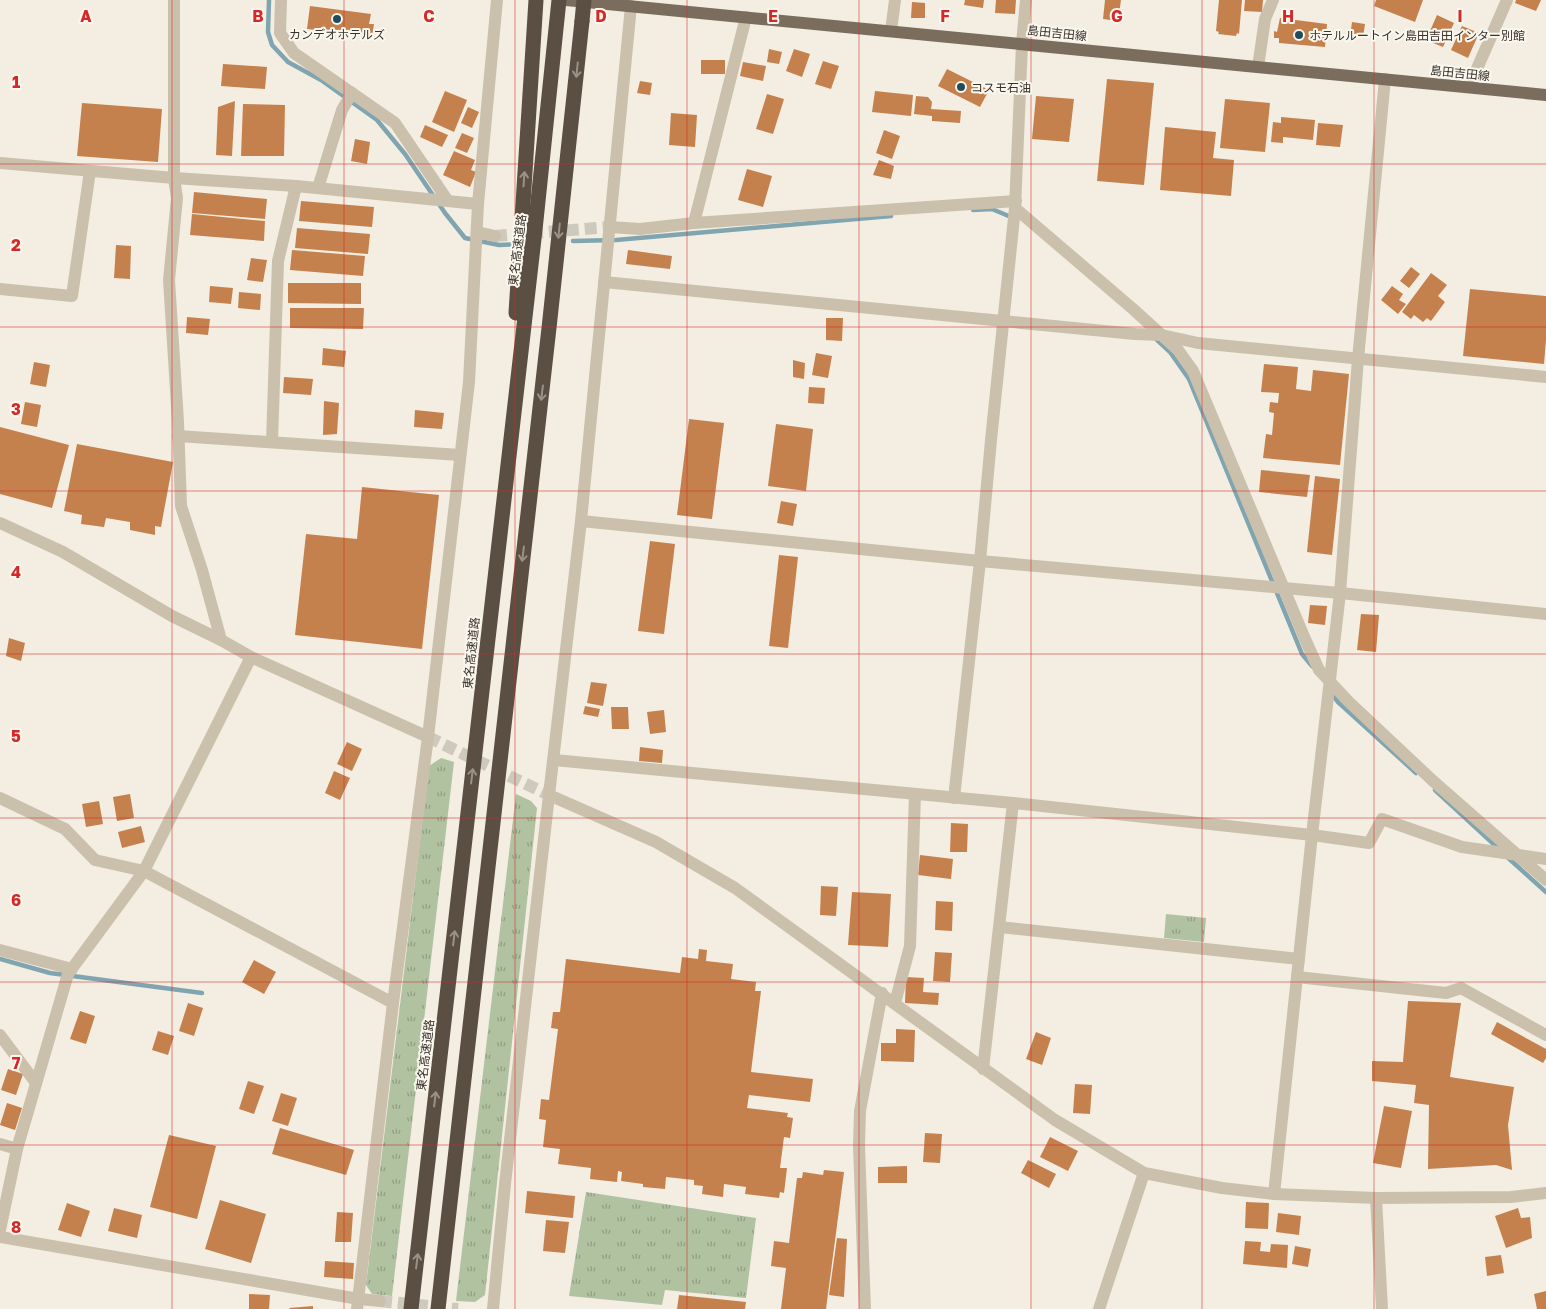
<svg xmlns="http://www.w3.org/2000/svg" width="1546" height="1309" font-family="'Golos Text','Noto Sans JP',sans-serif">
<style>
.grass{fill:url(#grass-tufts)}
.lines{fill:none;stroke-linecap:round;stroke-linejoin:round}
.stream{stroke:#80a5b0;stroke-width:4.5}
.building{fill:#c4814e}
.minor-tunnel{stroke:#cec9bd;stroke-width:12;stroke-dasharray:12 6;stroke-linecap:butt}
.tertiary-tunnel{stroke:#cec9bd;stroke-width:12;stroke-dasharray:12 6;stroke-linecap:butt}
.minor{stroke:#cbc0ac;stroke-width:12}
.tertiary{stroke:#cbc0ac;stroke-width:12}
.primary{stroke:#7b6d5d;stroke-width:12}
.motorway{stroke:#5b4e42;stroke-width:15}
.motorway-bridge{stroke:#5b4e42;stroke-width:15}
.oneway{stroke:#9b9287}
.grid{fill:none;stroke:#d62828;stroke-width:1;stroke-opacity:0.55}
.poi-dot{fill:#214c5b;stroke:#faf7ee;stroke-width:2}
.labels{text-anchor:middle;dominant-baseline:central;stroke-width:4;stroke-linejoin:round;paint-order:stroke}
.street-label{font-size:12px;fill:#3a332b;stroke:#faf7ee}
.poi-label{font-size:12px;fill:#3a332b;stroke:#faf7ee;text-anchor:start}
.grid-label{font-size:16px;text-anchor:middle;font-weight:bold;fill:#d62828;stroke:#faf7ee;stroke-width:4;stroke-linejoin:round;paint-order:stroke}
</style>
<defs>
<pattern id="grass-tufts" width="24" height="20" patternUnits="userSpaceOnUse" patternTransform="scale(1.25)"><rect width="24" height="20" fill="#b1c2a1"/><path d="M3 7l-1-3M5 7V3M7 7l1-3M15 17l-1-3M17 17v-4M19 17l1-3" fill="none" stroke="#919e83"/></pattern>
</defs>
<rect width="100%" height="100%" fill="#f3eee1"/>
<!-- grass -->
<g class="grass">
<polygon points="441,758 454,762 392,1296 372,1294 366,1285 429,766"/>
<polygon points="516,794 531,801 537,808 485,1295 475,1302 456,1301"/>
<polygon points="1166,914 1206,918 1204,942 1164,938"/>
<polygon points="586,1192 756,1218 746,1298 665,1290 662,1305 569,1296"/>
</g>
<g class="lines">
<!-- stream -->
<g class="stream">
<polyline points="269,0 268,32 272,45 288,62 321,80 377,120 405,154 445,213 465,238 499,245 518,244"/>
<polyline points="973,210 992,209 1011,217"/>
<polyline points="573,241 616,240 891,216"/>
<polyline points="1154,337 1170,352 1189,379 1302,654 1312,666"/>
<polyline points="1331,693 1338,702 1416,773"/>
<polyline points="1435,790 1499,849"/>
<polyline points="1506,856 1546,892"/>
<polyline points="0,959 50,973 202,993"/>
</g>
</g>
<!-- building -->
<g class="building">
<polygon points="965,0 984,0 983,8 964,5"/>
<polygon points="996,0 1016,0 1015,14 995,13"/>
<polygon points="1105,0 1121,0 1118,21 1103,19"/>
<polygon points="1219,0 1242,0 1239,34 1237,33 1236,36 1218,34 1219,32 1216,31"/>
<polygon points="1245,0 1263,0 1262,12 1244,11"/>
<polygon points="1376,0 1423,0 1415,22 1374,6"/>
<polygon points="1516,0 1541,0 1536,11 1515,3"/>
<polygon points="912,2 925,3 925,18 911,18"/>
<polygon points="310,6 371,14 369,24 374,24 372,36 307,29"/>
<polygon points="1437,15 1454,23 1443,47 1426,40"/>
<polygon points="1280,18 1327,24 1325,47 1279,43 1279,38 1274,38 1274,31 1277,32"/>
<polygon points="1352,22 1365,24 1363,38 1350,37"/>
<polygon points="1462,26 1479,33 1468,58 1451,50"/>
<polygon points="769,49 782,52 779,64 767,62"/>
<polygon points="794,49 810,54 802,77 786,71"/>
<rect x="701" y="60" width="24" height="14"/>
<polygon points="823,61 839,66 831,89 815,84"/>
<polygon points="743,62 766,66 763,81 740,76"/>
<polygon points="223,64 267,67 265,89 221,86"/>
<polygon points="947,69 989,90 980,107 938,86"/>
<polygon points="1107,79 1154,83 1144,185 1097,181"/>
<polygon points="640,81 652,83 650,95 637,93"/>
<polygon points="445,91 467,100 454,132 432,122"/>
<polygon points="875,91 913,95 911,116 872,112"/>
<polygon points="767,94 784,99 773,134 756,129"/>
<polygon points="916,96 928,97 932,102 931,109 961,111 960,123 932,121 932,116 914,114"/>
<polygon points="1036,96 1074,99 1069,142 1032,139"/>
<polygon points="1225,99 1270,103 1265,152 1220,148"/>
<polygon points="235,101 232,156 216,155 218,107"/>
<polygon points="82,103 162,109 158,162 77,156"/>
<polygon points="243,104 285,105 284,156 241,156"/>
<polygon points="468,107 479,112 472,128 461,123"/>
<polygon points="671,113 697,115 695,147 669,145"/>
<polygon points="1281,117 1315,120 1313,140 1283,137 1283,143 1271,142 1273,122 1281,123"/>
<polygon points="1318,123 1343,125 1340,147 1316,145"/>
<polygon points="425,125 448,135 442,147 420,137"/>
<polygon points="1165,127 1216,132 1213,158 1234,160 1231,196 1160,190"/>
<polygon points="884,130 900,136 892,159 876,153"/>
<polygon points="462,133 474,138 467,153 455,148"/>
<polygon points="355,139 370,142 367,164 351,161"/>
<polygon points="454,151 475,160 471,170 476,172 470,187 443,175"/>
<polygon points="879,160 894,166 891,179 873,175"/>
<polygon points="747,169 772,176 763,207 738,200"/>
<polygon points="194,192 267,199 265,219 192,213"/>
<polygon points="301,201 374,207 372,227 299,221"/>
<polygon points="192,214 265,221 264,241 190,235"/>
<polygon points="297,228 370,234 368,254 295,248"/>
<polygon points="116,245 131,246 130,279 114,278"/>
<polygon points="292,250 365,256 363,276 290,270"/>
<polygon points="628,250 672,256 670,269 626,264"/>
<polygon points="251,258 267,260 263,282 247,280"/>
<polygon points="1411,267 1420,274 1409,288 1400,281"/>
<polygon points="1431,273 1447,285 1438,296 1445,302 1431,321 1427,318 1423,322 1414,315 1411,319 1402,312"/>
<polygon points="288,283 361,283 361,304 288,303"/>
<polygon points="210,286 233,288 231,304 209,302"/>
<polygon points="1392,286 1403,294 1399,300 1406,304 1398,314 1381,300"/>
<polygon points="1470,289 1546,296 1546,340 1544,364 1463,356"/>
<polygon points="239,292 261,294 260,310 238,308"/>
<polygon points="290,308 364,308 363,329 290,328"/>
<polygon points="187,317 210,319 208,335 186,333"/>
<polygon points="826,318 843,318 842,341 826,340"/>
<polygon points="323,348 346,351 344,367 322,365"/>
<polygon points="816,353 832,356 828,378 812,375"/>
<polygon points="793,360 805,363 804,379 793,377"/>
<polygon points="34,362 50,365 46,387 30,384"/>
<polygon points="1264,364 1298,367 1296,389 1311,391 1313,370 1349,374 1340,465 1263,458 1266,434 1272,435 1274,413 1269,412 1270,402 1278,403 1279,393 1261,392"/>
<polygon points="284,377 313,379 311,395 283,393"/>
<polygon points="809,387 825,388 824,404 808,403"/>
<polygon points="324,401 339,403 337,434 323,435"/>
<polygon points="25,402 41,405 37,427 21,424"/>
<polygon points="415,410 444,413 442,429 414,427"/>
<polygon points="689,419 724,423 712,519 677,515"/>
<polygon points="776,424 813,429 806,491 768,486"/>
<polygon points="0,427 69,445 52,508 0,494"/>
<polygon points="77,444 173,462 161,527 155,526 155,535 130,530 130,522 106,518 104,527 81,524 82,515 64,511"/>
<polygon points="1261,470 1310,475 1307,497 1259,492"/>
<polygon points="1315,476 1340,479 1332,555 1307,552"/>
<polygon points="362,487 439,495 422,649 295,635 306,534 357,539"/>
<polygon points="781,501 797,504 793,526 777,523"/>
<polygon points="650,541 675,544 664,634 638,631"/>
<polygon points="779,555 798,557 788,648 769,646"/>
<polygon points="1310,605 1327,606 1325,625 1308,623"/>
<polygon points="1361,614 1379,615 1376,652 1357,650"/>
<polygon points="9,638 25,643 21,661 6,656"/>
<polygon points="591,682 607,684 603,706 587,703"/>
<polygon points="585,706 600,709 598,717 583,714"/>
<polygon points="611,707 628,707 629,729 612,729"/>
<polygon points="664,710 666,732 650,734 647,712"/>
<polygon points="347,742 362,749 352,771 337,764"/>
<polygon points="640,747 663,750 662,763 639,761"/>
<polygon points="334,771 350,778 340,800 325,793"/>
<polygon points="130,794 134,818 117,821 113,797"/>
<polygon points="99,801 103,824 86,827 82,804"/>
<polygon points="951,823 968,824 967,852 950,852"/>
<polygon points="141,826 145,842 122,848 118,832"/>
<polygon points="920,855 953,859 951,879 918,875"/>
<polygon points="821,886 838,887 836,916 820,915"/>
<polygon points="852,892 891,894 888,947 848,945"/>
<polygon points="936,901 953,902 952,931 935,930"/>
<polygon points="699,949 707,950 706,961 733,964 731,979 756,982 755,991 761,991 751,1072 813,1079 810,1102 749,1095 747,1108 788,1113 787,1117 793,1118 790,1138 784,1137 780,1168 787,1168 784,1193 780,1192 779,1198 745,1194 746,1187 724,1184 723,1197 702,1194 703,1186 694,1185 694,1180 666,1177 665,1189 643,1187 643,1184 621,1181 622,1172 618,1171 617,1182 590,1179 591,1168 558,1164 560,1149 543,1147 546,1120 539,1119 541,1099 549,1100 558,1029 551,1028 553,1012 560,1012 566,959 680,973 682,957 698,959"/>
<polygon points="935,952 952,953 950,982 933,981"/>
<polygon points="254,960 276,972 264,994 242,982"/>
<polygon points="906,977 924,978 923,992 939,993 938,1005 905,1003"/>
<polygon points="1408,1001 1461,1003 1450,1077 1514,1087 1508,1125 1512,1170 1496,1165 1428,1169 1429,1105 1414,1103 1416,1085 1372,1081 1372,1061 1403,1062"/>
<polygon points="188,1003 203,1008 194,1036 179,1031"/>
<polygon points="80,1011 95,1016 86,1044 70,1039"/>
<polygon points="1497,1022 1546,1049 1546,1058 1543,1063 1491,1034"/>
<polygon points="896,1029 915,1030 914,1062 881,1061 881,1043 896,1043"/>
<polygon points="158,1031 174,1036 168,1055 152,1050"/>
<polygon points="1036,1032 1051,1038 1042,1065 1026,1059"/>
<polygon points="8,1069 23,1074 16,1095 1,1090"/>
<polygon points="248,1081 264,1086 254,1114 239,1109"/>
<polygon points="1075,1084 1092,1085 1090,1114 1073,1113"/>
<polygon points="281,1093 297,1098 288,1126 272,1121"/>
<polygon points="7,1103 22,1108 15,1130 0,1125"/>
<polygon points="1384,1106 1412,1111 1401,1168 1373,1163"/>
<polygon points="280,1128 354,1150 346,1175 272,1154"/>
<polygon points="925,1133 942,1134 940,1163 923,1162"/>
<polygon points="169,1135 216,1146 197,1219 150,1207"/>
<polygon points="1050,1137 1078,1151 1068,1171 1040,1157"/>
<polygon points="1028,1160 1056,1174 1049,1188 1021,1173"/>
<polygon points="907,1166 907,1183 878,1183 878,1167"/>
<polygon points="824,1170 844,1172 826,1309 781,1309 786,1268 771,1266 774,1241 789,1243 797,1178 802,1178 803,1172 823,1175"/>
<polygon points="527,1191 575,1196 573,1218 525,1213"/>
<polygon points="220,1200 266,1214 251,1263 205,1249"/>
<polygon points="1246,1202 1269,1203 1268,1229 1245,1228"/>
<polygon points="67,1203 90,1211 81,1237 58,1230"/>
<polygon points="114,1208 142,1215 137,1238 108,1231"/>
<polygon points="1518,1208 1521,1218 1530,1217 1532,1238 1506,1248 1495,1216"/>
<polygon points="337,1212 353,1213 351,1242 335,1242"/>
<polygon points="1278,1213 1301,1216 1299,1235 1276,1232"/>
<polygon points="546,1220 569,1222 565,1253 543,1251"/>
<polygon points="837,1238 847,1239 844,1297 829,1295"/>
<polygon points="1245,1241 1261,1242 1260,1251 1270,1252 1271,1244 1288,1245 1287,1268 1243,1264"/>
<polygon points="1295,1246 1311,1249 1308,1267 1292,1264"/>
<polygon points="1501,1255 1504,1273 1487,1276 1485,1257"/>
<polygon points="325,1261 354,1263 353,1279 324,1277"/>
<polygon points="1546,1291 1546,1309 1537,1309 1534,1294"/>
<polygon points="249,1294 270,1295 269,1309 249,1309"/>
<polygon points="679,1295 746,1302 745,1309 677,1309"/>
<polygon points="313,1306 313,1309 290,1309 289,1308"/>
</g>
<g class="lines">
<!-- minor-tunnel -->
<g class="minor-tunnel">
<polyline points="495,236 610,227"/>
<polyline points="380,1301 458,1309"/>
</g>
<!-- tertiary-tunnel -->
<polyline class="tertiary-tunnel" points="428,737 549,795"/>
<!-- minor -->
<g class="minor">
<polyline points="174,0 174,178 177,198 169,280 178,422 181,506 202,570 221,640"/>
<polyline points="281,0 280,33 294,53 395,123 448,201"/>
<polyline points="891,31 895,0"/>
<polyline points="1258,67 1265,19 1273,0"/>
<polyline points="1469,87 1507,0"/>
<polyline points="0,163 174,178 296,186 478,204"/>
<polyline points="318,188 342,110 352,93"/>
<polyline points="1015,208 1133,309 1178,350 1193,371 1305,639 1319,670 1349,702 1432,780 1546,880"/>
<polyline points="694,223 746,17"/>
<polyline points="610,227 640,229 694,223 1016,201"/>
<polyline points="477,232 495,236"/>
<polyline points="604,282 1135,334 1162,335 1198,343 1546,377"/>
<polyline points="0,289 72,296 90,171"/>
<polyline points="178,436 460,455"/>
<polyline points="272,442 278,261 296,186"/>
<polyline points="554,760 1013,803 1312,835 1369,843 1382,819 1462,847 1546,859"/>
<polyline points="0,798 65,829 95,860 144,871 393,1003"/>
<polyline points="954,798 980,561 991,440 1015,208 1022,44 1026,0"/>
<polyline points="1000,927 1299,959"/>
<polyline points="0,950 72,969"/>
<polyline points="1297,977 1446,993 1461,988 1546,1035"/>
<polyline points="895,1003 910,946 915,794"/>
<polyline points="0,1035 36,1083"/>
<polyline points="983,1069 1013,803"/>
<polyline points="0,1144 17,1149"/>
<polyline points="1274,1194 1312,835 1340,593 1358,359 1385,79"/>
<polyline points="1376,1198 1382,1309"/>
<polyline points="0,1230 17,1149 68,974 144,871 251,657"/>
<polyline points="0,1237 359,1299 380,1301"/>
<polyline points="357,1309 393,1003 428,737 469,382 478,204 497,0"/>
<polyline points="493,1309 505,1184 549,795"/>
<polyline points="865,1309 859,1146 860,1111 882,993"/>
<polyline points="1099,1309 1144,1173"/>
</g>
<!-- tertiary -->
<g class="tertiary">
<polyline points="631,6 581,521 549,795 656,842 735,888 1055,1120 1144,1173 1222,1188 1274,1194 1376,1198 1511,1197 1546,1193"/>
<polyline points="581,521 980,561 1340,593 1546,614"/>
<polyline points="0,523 63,552 172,616 221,640 251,657 428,737"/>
</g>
<!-- primary -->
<polyline class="primary" points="566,0 1546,95"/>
<!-- motorway -->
<g class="motorway">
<polyline points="516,313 536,0"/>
<polyline points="411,1309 535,230 559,0"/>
<polyline points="438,1309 549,328 582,21"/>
</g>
<!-- motorway-bridge -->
<polyline class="motorway-bridge" points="582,21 584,0"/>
</g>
<!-- one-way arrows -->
<defs><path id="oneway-shaft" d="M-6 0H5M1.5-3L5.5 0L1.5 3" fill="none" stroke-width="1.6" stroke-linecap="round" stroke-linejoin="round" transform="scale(1.25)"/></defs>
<g class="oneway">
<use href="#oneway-shaft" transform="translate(577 70) rotate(96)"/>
<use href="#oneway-shaft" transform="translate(524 179) rotate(-86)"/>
<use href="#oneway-shaft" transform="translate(559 231) rotate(96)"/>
<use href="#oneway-shaft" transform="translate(542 393) rotate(97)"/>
<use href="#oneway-shaft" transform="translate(523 554) rotate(97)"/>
<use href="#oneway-shaft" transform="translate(472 776) rotate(-83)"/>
<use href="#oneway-shaft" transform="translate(454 938) rotate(-83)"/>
<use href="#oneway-shaft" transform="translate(435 1099) rotate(-83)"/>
<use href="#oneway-shaft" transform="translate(417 1261) rotate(-83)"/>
</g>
<!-- grid -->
<path class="grid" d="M172,0V1309M344,0V1309M515,0V1309M687,0V1309M859,0V1309M1031,0V1309M1202,0V1309M1374,0V1309M0,164H1546M0,327H1546M0,491H1546M0,654H1546M0,818H1546M0,982H1546M0,1145H1546"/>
<!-- markers -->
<g class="poi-dot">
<circle cx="337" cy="19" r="5"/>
<circle cx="1299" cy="35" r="5"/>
<circle cx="961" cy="87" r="5"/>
</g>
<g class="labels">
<!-- street labels -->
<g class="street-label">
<text transform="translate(1057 33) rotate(6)">島田吉田線</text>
<text transform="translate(1460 73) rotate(6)">島田吉田線</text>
<text transform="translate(517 250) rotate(-83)">東名高速道路</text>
<text transform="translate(471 653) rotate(-84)">東名高速道路</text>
<text transform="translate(425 1055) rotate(-83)">東名高速道路</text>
</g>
<!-- poi labels -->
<g class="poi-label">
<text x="337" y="34" text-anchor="middle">カンデオホテルズ</text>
<text x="1309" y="35">ホテルルートイン島田吉田インター別館</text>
<text x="971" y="87">コスモ石油</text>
</g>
</g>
<g class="grid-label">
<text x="86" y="22">A</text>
<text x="258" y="22">B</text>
<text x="429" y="22">C</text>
<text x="601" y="22">D</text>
<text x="773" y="22">E</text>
<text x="945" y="22">F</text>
<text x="1117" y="22">G</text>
<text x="1288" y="22">H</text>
<text x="1460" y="22">I</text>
<text x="16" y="88">1</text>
<text x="16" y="251">2</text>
<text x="16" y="415">3</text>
<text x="16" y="578">4</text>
<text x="16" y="742">5</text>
<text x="16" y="906">6</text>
<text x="16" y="1069">7</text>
<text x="16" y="1233">8</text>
</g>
</svg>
